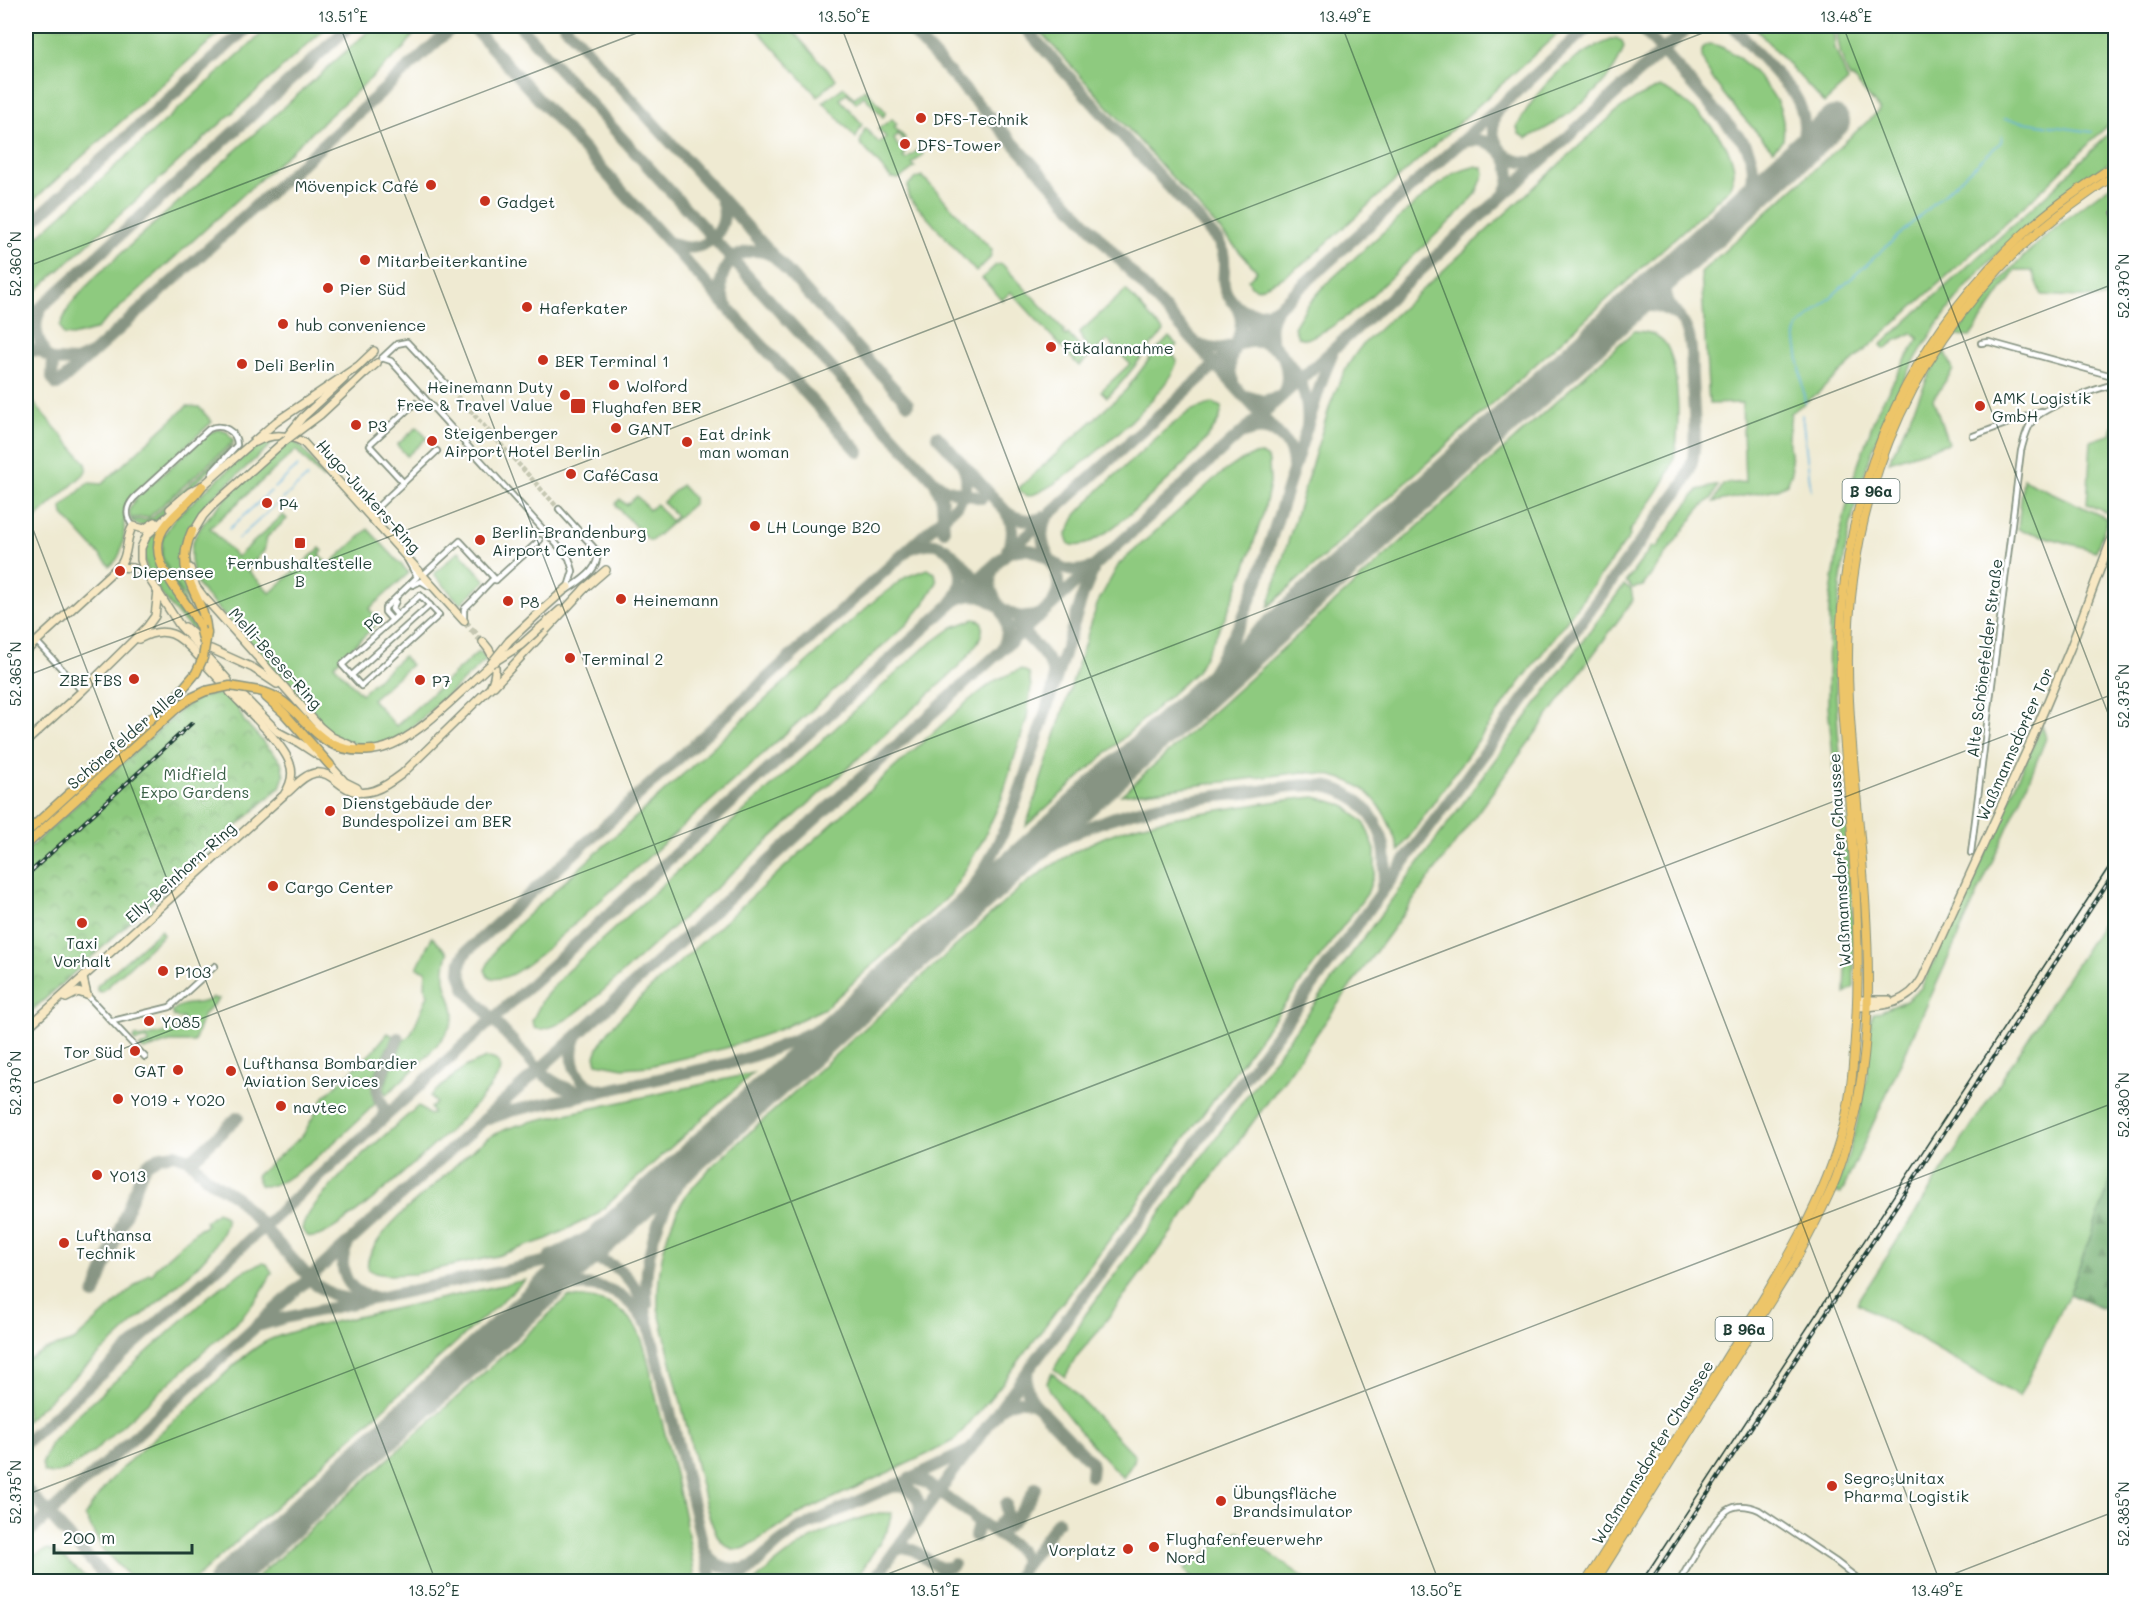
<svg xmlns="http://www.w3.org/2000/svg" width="2141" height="1607" font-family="Mali,sans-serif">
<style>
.green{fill:#8eca7f;stroke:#56845a;stroke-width:1.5}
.forest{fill:url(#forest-firs);stroke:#487651;stroke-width:1.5}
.park{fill:url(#park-crowns);stroke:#56845a;stroke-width:1.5}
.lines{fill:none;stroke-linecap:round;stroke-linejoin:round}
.stream{stroke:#65b4df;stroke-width:1.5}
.taxiway{stroke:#879483;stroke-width:12}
.runway{stroke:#879483;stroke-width:32}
.street-tunnel{stroke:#c5c7b2;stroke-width:4.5;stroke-dasharray:4.5 2;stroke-linecap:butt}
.secondary-tunnel{stroke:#c5c7b2;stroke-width:7;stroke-dasharray:7 3.5;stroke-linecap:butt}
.street-casing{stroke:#879483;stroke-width:8}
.secondary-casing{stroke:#879483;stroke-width:10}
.primary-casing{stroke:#879483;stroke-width:10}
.highway-casing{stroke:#879483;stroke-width:11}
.street{stroke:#fff;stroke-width:4.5}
.secondary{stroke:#f8e8c3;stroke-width:7}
.primary{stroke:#edc569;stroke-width:8}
.highway{stroke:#edc569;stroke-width:8}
.tram{stroke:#1f3d34;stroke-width:1.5}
.rail-casing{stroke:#1f3d34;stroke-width:4}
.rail{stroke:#fff;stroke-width:1.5;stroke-dasharray:4.5;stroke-linecap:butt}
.secondary-bridge-casing{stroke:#879483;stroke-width:10;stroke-linecap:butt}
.highway-bridge-casing{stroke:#879483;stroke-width:11;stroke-linecap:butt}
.secondary-bridge{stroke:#f8e8c3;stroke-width:7}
.highway-bridge{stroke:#edc569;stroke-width:8}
.ticks{fill:none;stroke:#1f3d34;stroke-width:1.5;stroke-opacity:0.45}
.poi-dot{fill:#c8321e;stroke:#fff;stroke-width:2}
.labels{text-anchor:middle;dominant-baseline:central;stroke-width:4.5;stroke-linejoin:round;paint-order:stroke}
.shield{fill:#fff;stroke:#627771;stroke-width:1.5}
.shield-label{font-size:15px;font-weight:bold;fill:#1f3d34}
.poi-label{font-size:16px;fill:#1f3d34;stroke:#fff;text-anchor:start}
.street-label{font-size:16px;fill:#1f3d34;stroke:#fff}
.park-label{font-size:16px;fill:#3b6047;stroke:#fff}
.neatline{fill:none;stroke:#1f3d34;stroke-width:2}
.ticks-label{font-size:15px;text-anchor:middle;fill:#1f3d34}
</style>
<defs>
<pattern id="forest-firs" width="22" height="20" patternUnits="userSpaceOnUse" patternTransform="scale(1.5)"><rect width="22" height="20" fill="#72ae6e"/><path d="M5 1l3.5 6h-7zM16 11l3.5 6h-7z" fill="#5d8f5b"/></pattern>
<pattern id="park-crowns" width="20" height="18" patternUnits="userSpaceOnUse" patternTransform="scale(1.5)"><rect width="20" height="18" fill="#8eca7f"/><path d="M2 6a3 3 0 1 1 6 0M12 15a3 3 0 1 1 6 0" fill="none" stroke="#73a569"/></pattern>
</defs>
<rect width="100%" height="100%" fill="#fff"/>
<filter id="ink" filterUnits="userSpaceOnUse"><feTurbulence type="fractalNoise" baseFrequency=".0167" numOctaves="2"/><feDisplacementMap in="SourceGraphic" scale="12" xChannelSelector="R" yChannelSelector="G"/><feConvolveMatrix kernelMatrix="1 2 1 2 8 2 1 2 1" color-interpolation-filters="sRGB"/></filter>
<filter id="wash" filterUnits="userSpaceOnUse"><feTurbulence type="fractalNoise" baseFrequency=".008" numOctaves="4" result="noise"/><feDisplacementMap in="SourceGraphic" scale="24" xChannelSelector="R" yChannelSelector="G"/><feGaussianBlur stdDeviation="1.35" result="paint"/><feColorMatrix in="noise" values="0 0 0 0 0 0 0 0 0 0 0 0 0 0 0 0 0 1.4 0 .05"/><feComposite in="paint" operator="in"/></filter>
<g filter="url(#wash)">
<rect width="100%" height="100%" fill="#efead2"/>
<!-- green -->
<g class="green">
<polygon points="36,26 227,26 26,207 26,35"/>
<polygon points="270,26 328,26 26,300 26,247"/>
<polygon points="374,26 420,26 404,48 95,330 72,336 63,335 60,326 70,305 95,277"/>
<polygon points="754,26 788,26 836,79 818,97"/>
<polygon points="1035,26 1566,26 1308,260 1282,278 1258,289 1251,286 1248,280 1257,271"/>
<polygon points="1753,26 1833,26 1835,48 1848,81 1824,103"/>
<path d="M1837,26H2115V118L2045,187L1818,393L1791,413L1788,436L1792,472L1787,484L1777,489L1714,502L1723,484L1745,482L1742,403L1709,404L1701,272L1880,110L1852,77L1850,78C1842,62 1837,44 1837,26Z"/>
<path d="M1616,38L1622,41L1624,47C1612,86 1563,122 1527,138L1519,134L1517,127C1538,85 1572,54 1616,38Z"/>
<path d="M1708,44C1733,44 1775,89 1781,112C1784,122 1784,131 1783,140L1773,150C1757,132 1698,73 1702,51C1703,47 1705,46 1708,44Z"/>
<polygon points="844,87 854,98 865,89 885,111 885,114 883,117 864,96 856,103 847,93 840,99 862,124 856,138 823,102"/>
<path d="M1659,87C1686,97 1733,140 1734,171C1734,177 1731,184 1729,189L1268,607L1330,405C1339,382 1347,363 1363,344L1616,112L1637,98Z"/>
<polygon points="892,119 897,124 894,127 905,138 903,140 898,134 894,139 898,146 906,153 903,157 906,160 919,149 923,154 912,164 915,167 899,179 891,178 860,143 865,128 879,143 886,137 878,129"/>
<path d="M2115,131V158C2070,190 2025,224 1986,265C1889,368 1839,506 1836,647C1834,711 1842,774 1848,838C1852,888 1854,937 1854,987L1845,994L1847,939L1846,891L1828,705L1829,608L1839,539L1853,479L1877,411L1907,357L1919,339L1912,333L1897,340L1885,349L1881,345L2056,186L2109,133Z"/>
<polygon points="1476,166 1483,168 1484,174 1476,194 1459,213 1356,310 1328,329 1307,339 1298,337 1294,327 1306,307 1327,283 1412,206 1454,173"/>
<polygon points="922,176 992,250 990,258 976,272 908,196 908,185 916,178"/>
<path d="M2115,182V299L2042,295L2032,271H2015L1970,337L1955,336C2002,271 2051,228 2115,182Z"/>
<polygon points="1002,264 1065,331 1063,333 1066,336 1068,334 1089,357 1079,366 1011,292 1002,300 982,278 996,265"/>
<path d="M1126,290L1164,332C1142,352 1129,378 1107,397L1101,391L1130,364L1108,340L1094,352L1082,340L1080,332Z"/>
<path d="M1634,331C1645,331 1657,334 1664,342C1680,361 1681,438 1673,461C1665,487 1644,510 1629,532L1630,536L1507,700L1399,851C1382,795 1362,776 1303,772L1121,795Z"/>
<path d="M1169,337L1177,345L1169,352C1173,355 1177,357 1176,363C1172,392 1057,493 1027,496L1021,492L1019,488L1126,390L1153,354Z"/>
<polygon points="1945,350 1953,370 1933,399 1948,443 1889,462 1930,373"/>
<polygon points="26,400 31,400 86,463 87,468 84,474 26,527"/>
<path d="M1213,403L1221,407C1228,433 1120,526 1096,539C1088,543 1078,548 1069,544L1066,536L1076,515L1100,489L1164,431L1190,411Z"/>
<path d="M187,406L199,407L212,422L131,497L125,507L126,520L124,521C125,536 123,558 110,566L63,515L62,507L88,483L102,484Z"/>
<polygon points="417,427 427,438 407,456 397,445"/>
<polygon points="2112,427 2115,427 2115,494 2109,514 2087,504 2091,441 2112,434"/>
<polygon points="218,429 227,432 234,441 149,517 130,518 129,510 136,498 209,433"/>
<polygon points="278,438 206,504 189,531 183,551 202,623 169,574 162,559 162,538 175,518 255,446 261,442"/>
<path d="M291,440L302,447L324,478L323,479L296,450L210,528L237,557L283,515L287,519L267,537L264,551L247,569L270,593L320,548L323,551L319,555L329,565L368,529L409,573L369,609L380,621L334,665L361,694L403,656L411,665L372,699L396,726L479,651L487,659L408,731C376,754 361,748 328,733L198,586C193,573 189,560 192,545C199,515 266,463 291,440Z"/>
<path d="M234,444L226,455L153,523C144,526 137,528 131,520H146L152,518Z"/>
<polygon points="1261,454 1267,457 1269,462 1270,483 1264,511 1246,566 1225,618 1197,671 1026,826 1098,602 1119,564 1214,479 1237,463 1253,455"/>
<polygon points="2023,479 2108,519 2096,551 2018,529"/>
<polygon points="681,485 693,498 693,504 651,541 647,539 617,507 616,503 620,499 626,505 637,496 649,510 656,504 671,521 676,516 663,502"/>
<polygon points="1718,485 1712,498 1698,510 1643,586 1633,588 1626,582 1652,546 1656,548 1698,490"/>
<path d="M163,524L156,543L199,635C180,620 136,571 145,545C148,536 156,530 163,524Z"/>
<polygon points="459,551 486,581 460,604 434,574"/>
<path d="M927,569L935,573L937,582L923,605L906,625L541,954C527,964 507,984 488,977L485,970L496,948L519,923L875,600L906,577Z"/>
<polygon points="1624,585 1631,589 1633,600 1355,980 1287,1076 1096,1334 1077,1356 1065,1377 1054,1369 1085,1315"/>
<path d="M974,619L981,621C989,638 961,663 950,675L604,990C591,1001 553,1036 535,1028L532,1021L543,999L566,972L924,648L953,627Z"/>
<path d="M1021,669L1029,673L1031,687L1027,718L1001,800L983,840L951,894L825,1008L778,1030L726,1048L649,1066L623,1068L597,1063L595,1056C603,1032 624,1014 641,997L968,701L996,680Z"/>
<path d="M2042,725L2046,738L2027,785L1841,1194L1835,1192C1850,1154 1861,1115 1867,1074C1869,1055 1868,1033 1873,1014L1906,1001L1921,988L1973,880Z"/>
<path d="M1315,797L1344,805L1365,824L1375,850V872L1367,894L998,1389L955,1440L930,1453L799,1514L745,1548C718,1557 709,1517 704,1498L658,1308C657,1270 665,1228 685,1197C692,1187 702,1178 710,1168L1020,888C1053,863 1089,840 1129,828C1152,821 1177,817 1201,813C1239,807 1277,800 1315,797Z"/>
<polygon points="2115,904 2115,1170 2069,1294 2019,1397 1857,1303"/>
<polygon points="161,930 163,935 102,992 97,991 97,986"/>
<path d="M432,937L448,953C445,964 443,974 446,985C448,994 453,1003 454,1013C455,1035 402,1080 386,1095L384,1089L388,1076L403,1041L411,1034L428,995L425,987L426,971L417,968Z"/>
<path d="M213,998L219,999L204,1014L194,1042H170L144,1050L139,1047L149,1044L148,1039L135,1042L133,1039L135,1036H137L139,1038L185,1028L183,1018L177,1019L176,1016L174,1017L172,1011C184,1000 199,1007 213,998Z"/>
<path d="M388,1033L393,1036C384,1057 367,1081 375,1104C357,1121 283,1196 260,1185L256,1176L303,1135L324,1097L372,1052Z"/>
<path d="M486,1058C497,1058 502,1063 499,1074C493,1084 485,1094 477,1103C456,1126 337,1239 312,1237C307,1237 304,1234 302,1229C310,1195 390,1132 418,1106L430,1115L433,1113L430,1108L436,1103L430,1096L465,1067Z"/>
<path d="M753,1073L596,1215L547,1239L497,1256L414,1274L387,1275L375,1273L368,1269C366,1260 371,1252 376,1244C391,1220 417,1200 438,1182C455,1166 471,1149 490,1137C502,1129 515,1126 529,1122Z"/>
<path d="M217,1212C224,1214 228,1219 225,1226C214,1258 164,1296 138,1319C101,1353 63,1387 26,1421V1360L45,1350L74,1341L149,1273L151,1275L155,1271L154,1269L201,1227L203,1228L207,1224L205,1222Z"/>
<path d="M262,1263L267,1264L272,1273L259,1296L241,1318L91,1454C79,1462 58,1479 44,1472L42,1463L51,1443L74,1418L209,1296L242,1272Z"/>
<path d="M525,1280L193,1581H134L103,1550L85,1516C111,1470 158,1436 197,1400C218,1381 239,1358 263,1343C275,1336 289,1333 302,1329Z"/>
<path d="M568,1297C596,1298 615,1300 633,1323C646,1340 650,1373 655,1393C670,1455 688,1518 695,1581H253Z"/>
<path d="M1052,1373L1068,1386L1135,1456L1134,1461L1123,1478C1106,1460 1050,1402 1047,1382Z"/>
<path d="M879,1513H892L887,1531L855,1581H755C795,1544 826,1527 879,1513Z"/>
<polygon points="1238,1531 1309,1581 1194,1581 1184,1569"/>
<polygon points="48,1549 65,1559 90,1581 26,1581 26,1559"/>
</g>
<!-- forest -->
<polygon class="forest" points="2115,1170 2115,1314 2069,1294"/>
<!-- park -->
<polygon class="park" points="224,693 238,708 244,721 281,761 284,776 280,787 26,1016 26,851 184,707 200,697"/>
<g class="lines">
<!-- stream -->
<g class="stream">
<polyline points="2004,119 2092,132"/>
<polyline points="2107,134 2114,135"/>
<polyline points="1805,403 1795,334 1798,327 2001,142 2002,136"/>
<polyline points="1802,415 1811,491"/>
<polyline points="274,488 298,466"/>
<polyline points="283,499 307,477"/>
<polyline points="229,529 271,491"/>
<polyline points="238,539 280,501"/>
</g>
<!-- taxiway -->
<g class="taxiway">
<polyline points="472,26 859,452"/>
<polyline points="520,26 935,482"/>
<polyline points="565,26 908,404"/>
<polyline points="907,26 1282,438"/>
<path d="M1023,26L1218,241C1231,262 1218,277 1227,294C1232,302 1239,309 1245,315C1276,350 1313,376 1307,427"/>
<path d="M1640,26L1746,145C1757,166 1755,189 1740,207"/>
<path d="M1733,26L1794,94C1808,116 1808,142 1790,162"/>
<path d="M1498,109C1481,139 1509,173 1542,159"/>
<path d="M1459,144C1491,129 1522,162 1505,193"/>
<polyline points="26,228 249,26"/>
<path d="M672,243C701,259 734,230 721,200"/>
<path d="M725,302C710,271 742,238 773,256"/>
<path d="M1240,308C1254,315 1266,315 1280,306C1270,317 1268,330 1273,345"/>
<path d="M41,309C33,323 36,335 43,349"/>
<path d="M1623,313C1641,305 1658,302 1674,314"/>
<polyline points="26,321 350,26"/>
<path d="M1200,345C1227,358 1247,331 1272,347"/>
<polyline points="26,350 41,351 47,356"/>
<polyline points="91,354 76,361 53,360 52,378 57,385 84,361 399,76 454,26"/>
<path d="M1233,381C1221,353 1250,337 1238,309"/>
<path d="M1246,396L1263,401L1282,396C1288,384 1289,373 1284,360"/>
<path d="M1244,433C1269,422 1293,439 1293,466"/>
<polyline points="937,436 1011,517"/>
<path d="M1006,512C1018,520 1030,523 1044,517"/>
<path d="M1006,513C1014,525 1014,537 1007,550"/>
<path d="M1047,518C1028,552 1073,568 1053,602"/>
<polyline points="944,531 942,500 935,482 945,489 981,498"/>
<path d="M912,548C919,545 926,543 935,544C954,548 979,585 993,600"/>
<path d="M1010,552C1049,539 1052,582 1090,568"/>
<path d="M956,559C964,574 963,589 951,603C992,576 1000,630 1040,614"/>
<path d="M995,566C976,598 1020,610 1003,647"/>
<path d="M1017,626C1031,642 1055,659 1054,682"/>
<polyline points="1168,726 1209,677 1241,622 1258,580 1323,377 1332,355"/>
<path d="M995,883C1027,860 1059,838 1096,824C1146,804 1199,798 1252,792C1275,789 1301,783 1324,786C1371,794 1395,843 1382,886"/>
<path d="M925,946C993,877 1013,815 1041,726C1055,682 1069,639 1083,595L1093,571"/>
<path d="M576,1038C566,1060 577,1087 603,1090"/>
<path d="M597,1093C574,1093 555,1086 539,1070L466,990L460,972L461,961L466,952L956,506C968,493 970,476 960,461"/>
<path d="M488,1119L511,1111L731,1063C784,1047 833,1026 876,991"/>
<polyline points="381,1120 385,1110 378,1096 377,1086 398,1038"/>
<polyline points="189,1159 194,1158 238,1117"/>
<path d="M347,1246C336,1269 348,1294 374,1297"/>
<path d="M550,1256C588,1240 622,1218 654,1192"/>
<polyline points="556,1260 565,1264 564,1274"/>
<path d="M500,1272C557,1259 621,1235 645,1310L712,1582"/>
<polyline points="94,1295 143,1169 147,1164 161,1156 175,1154 189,1159 208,1179 236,1197 316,1285 335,1296 354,1300"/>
<path d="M536,1299C576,1277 619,1279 645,1322"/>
<path d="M647,1305C641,1244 667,1193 704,1147"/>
<polyline points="261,1325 284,1318 508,1270"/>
<path d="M1004,1406C1015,1399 1027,1399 1038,1407C1028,1396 1024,1387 1028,1372"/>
<polyline points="1038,1407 1091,1462 1092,1467 1091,1476"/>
<polyline points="26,1442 1589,26"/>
<polyline points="909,1479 966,1452"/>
<polyline points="895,1485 915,1479 927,1483 1019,1550 1024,1559 1021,1570"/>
<polyline points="26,1489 110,1582"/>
<polyline points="973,1517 978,1525 975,1536"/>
<polyline points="998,1525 1006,1516 1006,1504"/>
<path d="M991,1529C996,1531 1000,1531 1005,1528C1014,1523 1032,1497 1035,1488"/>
<polyline points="26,1535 1690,26"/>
<path d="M705,1551C715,1568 734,1573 752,1566"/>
<path d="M895,1551C914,1540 924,1562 941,1568L951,1567L954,1564"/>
<polyline points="225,1582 244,1565"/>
<path d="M736,1582L779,1543L798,1529L888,1488C908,1482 925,1498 918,1518"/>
<path d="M872,1582L1684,483C1688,475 1691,467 1693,457C1697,432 1693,405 1692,379C1691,365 1693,347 1688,333C1678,304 1653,309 1673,268"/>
<polyline points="1013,1582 1058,1521"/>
</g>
<!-- runway -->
<polyline class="runway" points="224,1582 1834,122"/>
</g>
</g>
<g filter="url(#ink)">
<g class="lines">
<!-- street-tunnel -->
<polyline class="street-tunnel" points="448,386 559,509"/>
<!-- secondary-tunnel -->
<polyline class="secondary-tunnel" points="464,621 483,642"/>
<!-- street casing -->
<g class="street-casing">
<g id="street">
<polyline points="2114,213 2116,218"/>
<polyline points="1981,343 1989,342 2116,377"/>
<polyline points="382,358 391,361 569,558 573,571 568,587"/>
<polyline points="381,359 397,344 407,342 448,386"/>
<polyline points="1973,436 2041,411"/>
<polyline points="371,443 415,403"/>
<polyline points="370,446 403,482"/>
<path d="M559,509L596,550C603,568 580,581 567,590"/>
<polyline points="369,515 437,451"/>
<path d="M133,526C125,516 126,507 134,498L209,429C222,423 237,431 237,445L213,471L210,479"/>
<polyline points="423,575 460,541 496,580"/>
<polyline points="413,585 421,581 429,586"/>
<polygon points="420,595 439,615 361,686 342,665"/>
<polyline points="396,601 392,609 397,615"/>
<path d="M464,619V609C474,600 482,590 492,580H496L540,540"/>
<polyline points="392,620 385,612 385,608 417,577 408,561"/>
<polyline points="36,641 82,691"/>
<polyline points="352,675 430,605"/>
<path d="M1971,853L2021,451C2024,440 2026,429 2033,420C2044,407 2097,388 2116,384"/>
<polyline points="87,995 145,1057"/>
<polyline points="113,1021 170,1007 215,966"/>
<path d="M1679,1582C1687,1568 1695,1554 1704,1540C1718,1518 1728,1497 1759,1510L1835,1561L1862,1582"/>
</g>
</g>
<!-- secondary casing -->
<g class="secondary-casing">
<g id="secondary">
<polyline points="354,370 374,351"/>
<polyline points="364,374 377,363"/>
<polyline points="302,418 344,379"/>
<path d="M256,442C272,433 287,434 303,442L464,621"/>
<polyline points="198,490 276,422 357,367"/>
<polyline points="170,509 190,492 200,487"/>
<polyline points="176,509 147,535 141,548 141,560 145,572 180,626 200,648"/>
<polyline points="191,536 203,516 213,505 281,444"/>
<polyline points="118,567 133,568 145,572"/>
<polyline points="190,568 196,587 203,596 320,727 332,737 354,747"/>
<polyline points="584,589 606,570"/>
<polyline points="542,610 568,587"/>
<polyline points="542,626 560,610"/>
<polyline points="185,627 200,640"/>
<path d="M139,639C166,624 180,635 198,656"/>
<polyline points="211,649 253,668 277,684"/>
<path d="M26,651L121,564C129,553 125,537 133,526L144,529L155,522"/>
<polyline points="209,659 228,680"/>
<polyline points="207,666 221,681"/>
<polyline points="494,686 586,587"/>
<polyline points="239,692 278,732 299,743 319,756"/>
<polyline points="26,742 82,691 147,627 155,616 158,591"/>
<path d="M368,750C406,753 462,689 490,665"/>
<polyline points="327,762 345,782 357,788"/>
<path d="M288,792C296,785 304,775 315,773C327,771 334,780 343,786C364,801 385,787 402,774L490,688C499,671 496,656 483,642"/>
<polyline points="83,978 87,995"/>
<polyline points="66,998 78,992 87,995"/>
<polyline points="1858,1000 1889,1000"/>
<path d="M1858,1007C1883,1007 1909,1003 1922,979L2032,739L2070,649L2116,527"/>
<path d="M26,1029L284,795C290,786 294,775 290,764C285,745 245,708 230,692"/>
</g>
</g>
<!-- primary casing -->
<g class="primary-casing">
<g id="primary">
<path d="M1586,1582C1632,1510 1677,1438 1722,1365C1769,1289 1822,1213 1844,1125C1851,1096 1853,1068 1855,1038C1861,961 1856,885 1850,808C1845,742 1837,675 1842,609C1853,464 1916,336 2020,237C2049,209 2083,187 2116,164"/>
<path d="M1595,1582L1793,1265C1808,1237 1824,1208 1836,1178C1894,1025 1857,859 1849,700C1840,538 1887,389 1999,269C2033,232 2074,203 2116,174"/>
</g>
</g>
<!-- highway casing -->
<g class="highway-casing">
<g id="highway">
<path d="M192,531C171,577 204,592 207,633"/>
<path d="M200,627C187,597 138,558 167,524C178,510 192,501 202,486"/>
<path d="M259,691C306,700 308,757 372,750"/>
<polyline points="266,697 284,713 330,765"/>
<polyline points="26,833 180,692 196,673"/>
<polyline points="26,845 178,707 191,698 206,691"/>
</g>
</g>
<!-- street -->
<use href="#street" class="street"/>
<!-- secondary -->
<use href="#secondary" class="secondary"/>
<!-- primary -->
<use href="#primary" class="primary"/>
<!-- highway -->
<use href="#highway" class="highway"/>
<!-- tram -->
<polyline class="tram" points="1641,1582 2116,856"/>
<!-- rail casing -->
<g class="rail-casing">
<g id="rail">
<polyline points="26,876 192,723"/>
<polyline points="1650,1582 2116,870"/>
</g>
</g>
<!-- rail -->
<use href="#rail" class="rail"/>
<!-- secondary-bridge casing -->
<g class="secondary-bridge-casing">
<g id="secondary-bridge">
<polyline points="288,435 302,418"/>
<polyline points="281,444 320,415 364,374"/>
<polyline points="494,662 521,645 542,626"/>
<polyline points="490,665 509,641 542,610"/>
</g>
</g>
<!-- highway-bridge casing -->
<g class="highway-bridge-casing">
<g id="highway-bridge">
<polyline points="200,627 204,643"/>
<polyline points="196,673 203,658 207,633"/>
<polyline points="206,691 230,686 259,691"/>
</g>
</g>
<!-- secondary-bridge -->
<use href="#secondary-bridge" class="secondary-bridge"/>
<!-- highway-bridge -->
<use href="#highway-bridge" class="highway-bridge"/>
</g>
</g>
<!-- ticks -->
<path class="ticks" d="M340,26L937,1582M841,26L1439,1582M1342,26L1940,1582M1843,26L2116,734M26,267L655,26M26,511L436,1582M26,676L1721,26M26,1086L2116,283M26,1495L2116,693M867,1582L2116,1102M1933,1582L2116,1511"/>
<!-- markers -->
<g class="poi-dot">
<circle cx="921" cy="118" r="6"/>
<circle cx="905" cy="144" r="6"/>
<circle cx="431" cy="185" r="6"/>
<circle cx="485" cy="201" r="6"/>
<circle cx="365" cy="260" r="6"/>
<circle cx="328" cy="288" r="6"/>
<circle cx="527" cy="307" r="6"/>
<circle cx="283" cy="324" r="6"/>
<circle cx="1051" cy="347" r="6"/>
<circle cx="543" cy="360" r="6"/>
<circle cx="242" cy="364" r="6"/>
<circle cx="614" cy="385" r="6"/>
<circle cx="565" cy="395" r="6"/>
<rect x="570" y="398" width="16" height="16" rx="3"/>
<circle cx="1980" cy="406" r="6"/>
<circle cx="356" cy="425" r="6"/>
<circle cx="616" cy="428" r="6"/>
<circle cx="432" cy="441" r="6"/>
<circle cx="687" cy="442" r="6"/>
<circle cx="571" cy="474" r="6"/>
<circle cx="267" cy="503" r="6"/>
<circle cx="755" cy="526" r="6"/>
<circle cx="480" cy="540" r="6"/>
<rect x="294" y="537" width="12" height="12" rx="3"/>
<circle cx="120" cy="571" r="6"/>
<circle cx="621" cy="599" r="6"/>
<circle cx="508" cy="601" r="6"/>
<circle cx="570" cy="658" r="6"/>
<circle cx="134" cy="679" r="6"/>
<circle cx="420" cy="680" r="6"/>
<circle cx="330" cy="811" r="6"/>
<circle cx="273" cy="886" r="6"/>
<circle cx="82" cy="923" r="6"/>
<circle cx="163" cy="971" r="6"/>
<circle cx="149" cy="1021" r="6"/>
<circle cx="135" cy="1051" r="6"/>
<circle cx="178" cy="1070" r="6"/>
<circle cx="231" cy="1071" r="6"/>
<circle cx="118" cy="1099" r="6"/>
<circle cx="281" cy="1106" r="6"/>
<circle cx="97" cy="1175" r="6"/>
<circle cx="64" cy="1243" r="6"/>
<circle cx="1832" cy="1486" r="6"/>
<circle cx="1221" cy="1501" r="6"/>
<circle cx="1154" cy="1547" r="6"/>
<circle cx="1128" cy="1549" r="6"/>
</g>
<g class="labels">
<!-- shield labels -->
<g class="shield">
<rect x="1842.5" y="479" width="57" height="24" rx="4.5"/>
<rect x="1715.5" y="1317" width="57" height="24" rx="4.5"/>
</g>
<g class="shield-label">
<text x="1871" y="491">B 96a</text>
<text x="1744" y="1329">B 96a</text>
</g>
<!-- poi labels -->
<g class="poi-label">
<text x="933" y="118">DFS-Technik</text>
<text x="917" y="144">DFS-Tower</text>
<text x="419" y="185" text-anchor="end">Mövenpick Café</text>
<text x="497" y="201">Gadget</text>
<text x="377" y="260">Mitarbeiterkantine</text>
<text x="340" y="288">Pier Süd</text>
<text x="539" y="307">Haferkater</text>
<text x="295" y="324">hub convenience</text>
<text x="1063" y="347">Fäkalannahme</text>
<text x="555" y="360">BER Terminal 1</text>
<text x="254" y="364">Deli Berlin</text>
<text x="626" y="385">Wolford</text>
<text x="553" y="386" text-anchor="end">Heinemann Duty<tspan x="553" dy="18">Free &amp; Travel Value</tspan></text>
<text x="1992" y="397">AMK Logistik<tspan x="1992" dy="18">GmbH</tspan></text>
<text x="592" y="406">Flughafen BER</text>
<text x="368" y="425">P3</text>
<text x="628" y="428">GANT</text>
<text x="444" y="432">Steigenberger<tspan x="444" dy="18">Airport Hotel Berlin</tspan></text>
<text x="699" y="433">Eat drink<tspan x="699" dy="18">man woman</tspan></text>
<text x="583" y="474">CaféCasa</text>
<text x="279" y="503">P4</text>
<text x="767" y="526">LH Lounge B20</text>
<text x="492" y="531">Berlin-Brandenburg<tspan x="492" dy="18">Airport Center</tspan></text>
<text x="300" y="562" text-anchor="middle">Fernbushaltestelle<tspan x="300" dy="18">B</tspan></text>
<text x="132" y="571">Diepensee</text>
<text x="633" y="599">Heinemann</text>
<text x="520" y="601">P8</text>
<text x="582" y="658">Terminal 2</text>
<text x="122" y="679" text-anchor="end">ZBE FBS</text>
<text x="432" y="680">P7</text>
<text x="342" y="802">Dienstgebäude der<tspan x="342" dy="18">Bundespolizei am BER</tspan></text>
<text x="285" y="886">Cargo Center</text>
<text x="82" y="942" text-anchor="middle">Taxi<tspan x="82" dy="18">Vorhalt</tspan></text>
<text x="175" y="971">P103</text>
<text x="161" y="1021">Y085</text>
<text x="123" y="1051" text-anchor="end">Tor Süd</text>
<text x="243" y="1062">Lufthansa Bombardier<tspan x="243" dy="18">Aviation Services</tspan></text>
<text x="166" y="1070" text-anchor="end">GAT</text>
<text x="130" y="1099">Y019 + Y020</text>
<text x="293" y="1106">navtec</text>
<text x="109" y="1175">Y013</text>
<text x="76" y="1234">Lufthansa<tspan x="76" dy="18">Technik</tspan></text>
<text x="1844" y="1477">Segro;Unitax<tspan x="1844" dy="18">Pharma Logistik</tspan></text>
<text x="1233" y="1492">Übungsfläche<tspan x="1233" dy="18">Brandsimulator</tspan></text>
<text x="1166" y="1538">Flughafenfeuerwehr<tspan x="1166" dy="18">Nord</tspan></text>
<text x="1116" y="1549" text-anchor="end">Vorplatz</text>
</g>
<!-- street labels -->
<g class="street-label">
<text transform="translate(369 496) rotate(48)">Hugo-Junkers-Ring</text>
<text transform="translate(373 621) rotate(-42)">P6</text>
<text transform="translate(276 658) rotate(48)">Melli-Beese-Ring</text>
<text transform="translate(1984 658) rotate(-83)">Alte Schönefelder Straße</text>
<text transform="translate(125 737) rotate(-41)">Schönefelder Allee</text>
<text transform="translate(2014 744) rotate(-66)">Waßmannsdorfer Tor</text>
<text transform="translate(1839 860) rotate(-93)">Waßmannsdorfer Chaussee</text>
<text transform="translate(180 872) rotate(-42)">Elly-Beinhorn-Ring</text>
<text transform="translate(1652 1452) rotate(-58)">Waßmannsdorfer Chaussee</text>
</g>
<!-- park labels -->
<g class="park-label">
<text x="195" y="773">Midfield<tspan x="195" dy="18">Expo Gardens</tspan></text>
</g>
</g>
<!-- margin -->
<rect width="2141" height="1607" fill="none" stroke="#fff" stroke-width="66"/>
<!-- scale -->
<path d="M54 1544v9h138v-9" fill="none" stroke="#1f3d34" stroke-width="3"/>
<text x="63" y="1544" font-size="18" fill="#1f3d34" stroke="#ffffff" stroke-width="4.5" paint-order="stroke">200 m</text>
<rect x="33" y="33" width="2075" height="1541" class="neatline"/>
<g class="ticks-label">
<text x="343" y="22">13.51°E</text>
<text x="844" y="22">13.50°E</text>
<text x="1345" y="22">13.49°E</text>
<text x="1846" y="22">13.48°E</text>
<text transform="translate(16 264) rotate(-90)" y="5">52.360°N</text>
<text transform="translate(2124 286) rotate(-90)" y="5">52.370°N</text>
<text transform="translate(16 674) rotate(-90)" y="5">52.365°N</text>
<text transform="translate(2124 696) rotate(-90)" y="5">52.375°N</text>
<text transform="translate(16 1083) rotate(-90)" y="5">52.370°N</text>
<text transform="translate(2124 1105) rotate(-90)" y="5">52.380°N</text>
<text transform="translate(16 1492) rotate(-90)" y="5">52.375°N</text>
<text transform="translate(2124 1514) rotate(-90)" y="5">52.385°N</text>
<text x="434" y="1596">13.52°E</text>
<text x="935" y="1596">13.51°E</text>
<text x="1436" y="1596">13.50°E</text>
<text x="1937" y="1596">13.49°E</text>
</g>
</svg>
